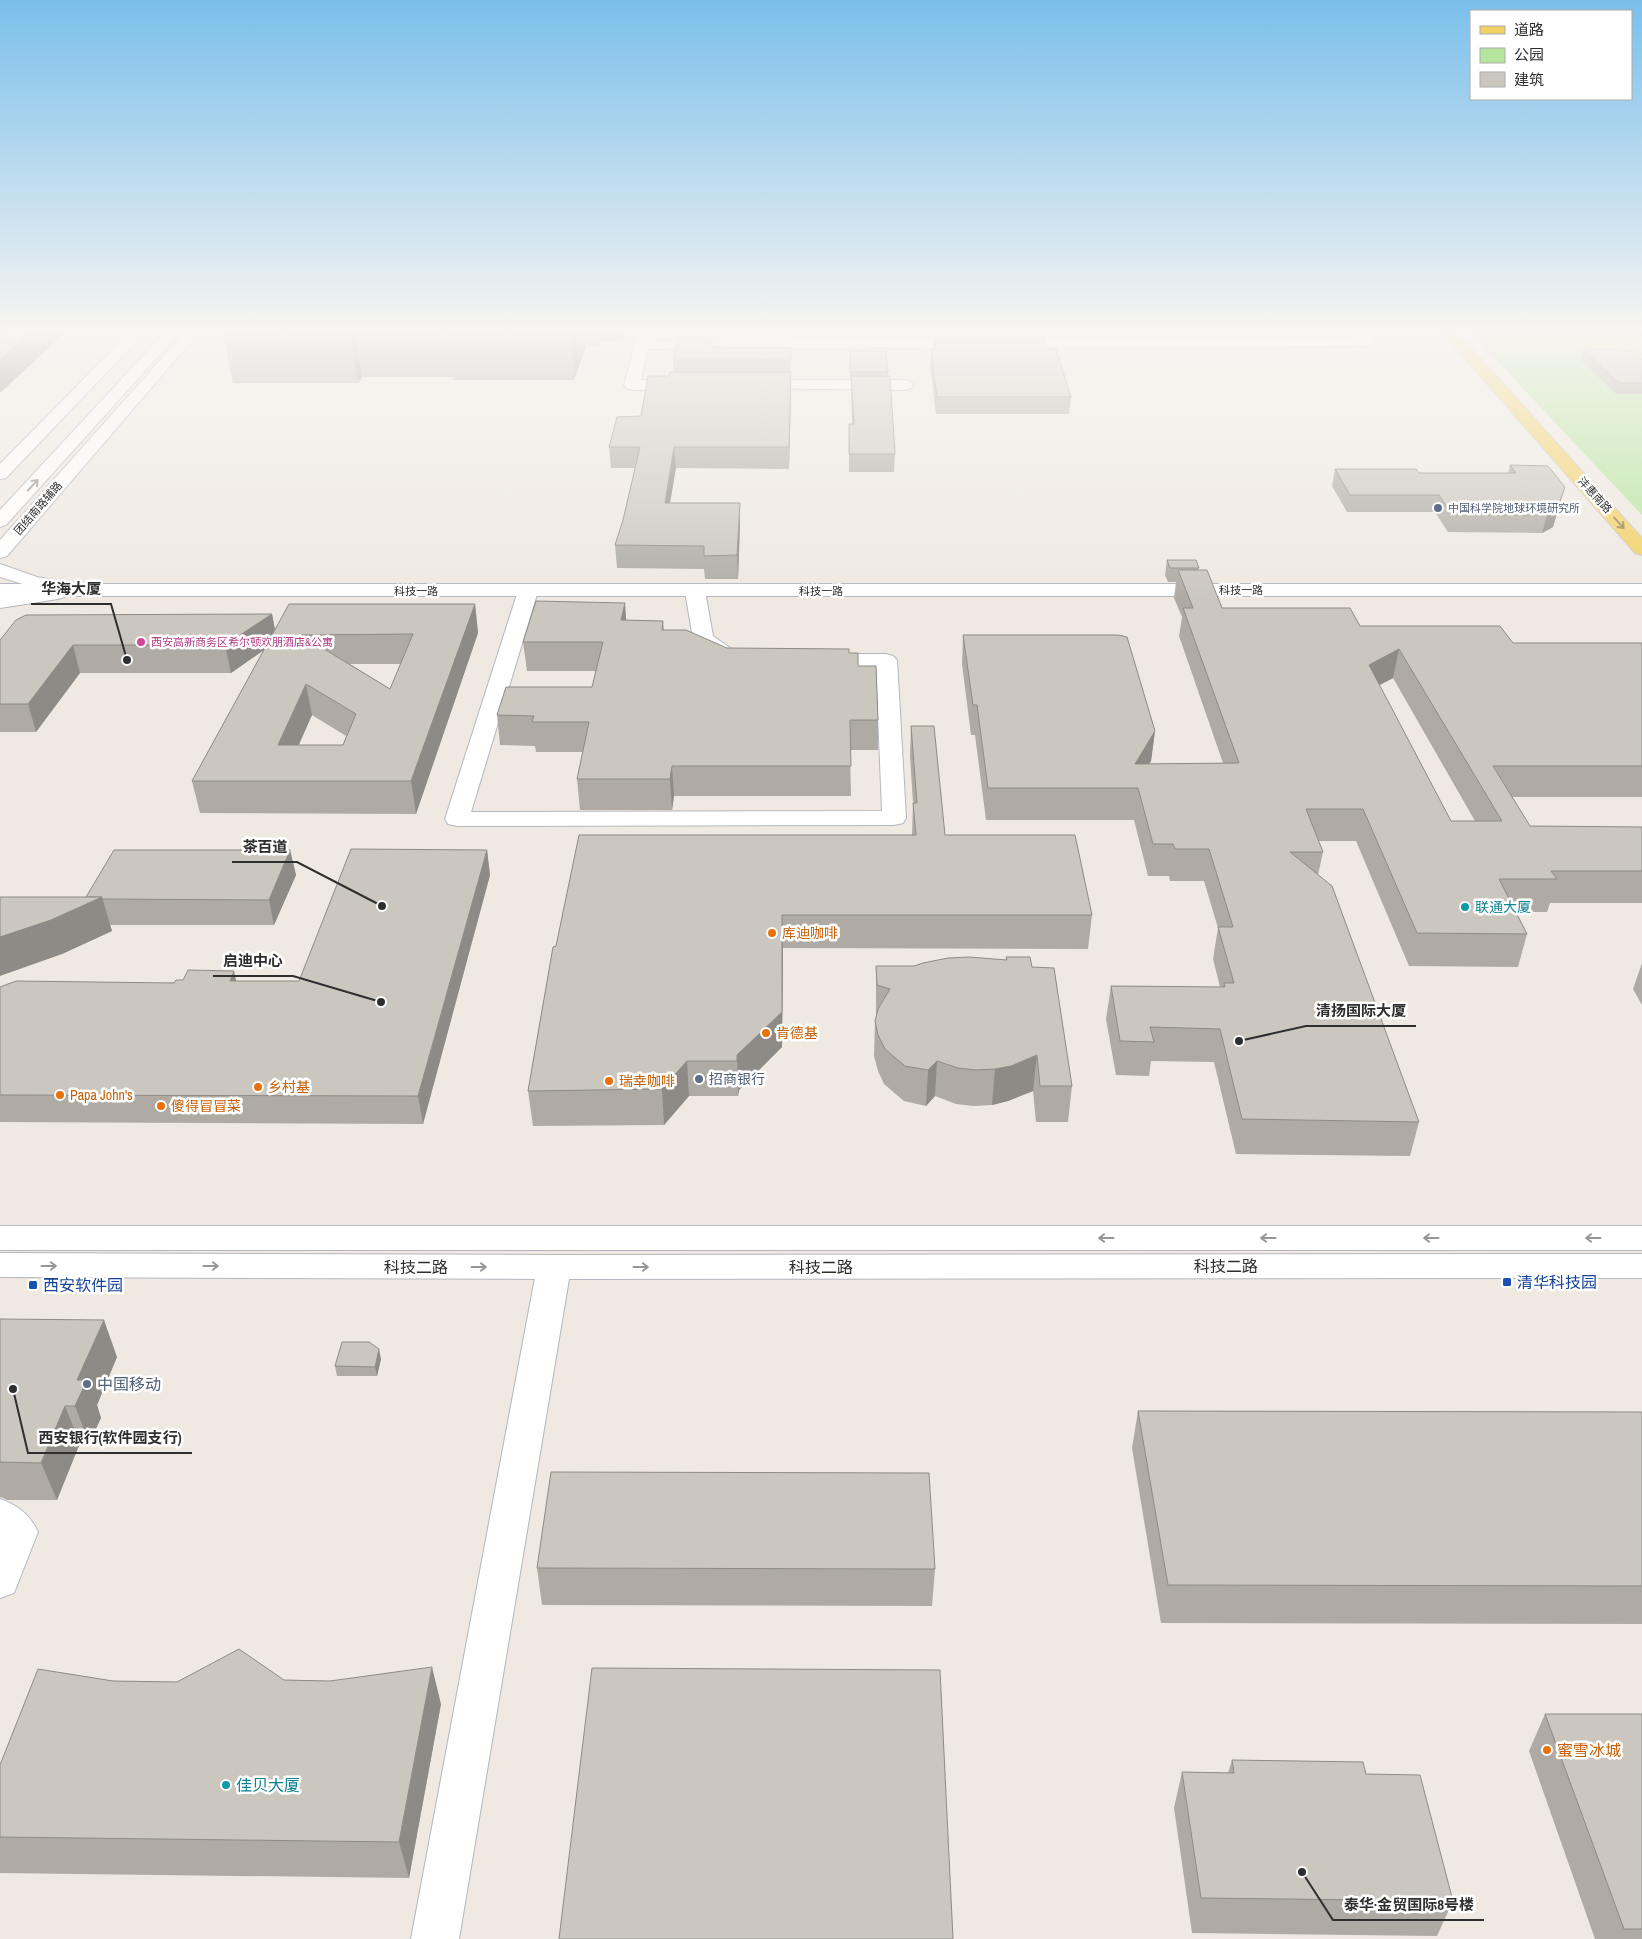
<svg xmlns="http://www.w3.org/2000/svg" width="1642" height="1939" font-family="'Archivo Narrow','Noto Sans SC',sans-serif">
<style>
.green{fill:#b6e59e}
.lines{fill:none;stroke-linecap:round;stroke-linejoin:round}
.minor-casing{stroke:#b4b7c1;stroke-width:2}
.tertiary-casing{stroke:#b4b7c1;stroke-width:2}
.secondary-casing{stroke:#b4b7c1;stroke-width:2}
.primary-casing{stroke:#c9c9c9;stroke-width:2}
.minor{fill:#fff;fill-rule:evenodd}
.tertiary{fill:#fff;fill-rule:evenodd}
.secondary{fill:#fff;fill-rule:evenodd}
.primary{fill:#f2d163;fill-rule:evenodd}
.wall{fill:#afaba4;fill-rule:evenodd}
.shaded-wall{fill:#8e8b86}
.building{fill:#cbc7bf;stroke:#8e8b86;fill-rule:evenodd}
.oneway{stroke:#969696}
.oneway2{stroke:#908048}
.service-dot{fill:#5c6f8a;stroke:#fff;stroke-width:2}
.hotel-dot{fill:#d1479c;stroke:#fff;stroke-width:2}
.culture-dot{fill:#0f9aa8;stroke:#fff;stroke-width:2}
.food-dot{fill:#e8710a;stroke:#fff;stroke-width:2}
.transit-dot{fill:#1a4fb4;stroke:#fff;stroke-width:2}
.labels{text-anchor:middle;dominant-baseline:central;stroke-width:5;stroke-linejoin:round;paint-order:stroke}
.far-street-label{font-size:11px;fill:#2e2e2e;stroke:#fff}
.far-service-label{font-size:11px;fill:#4e5e75;stroke:#fff;text-anchor:start}
.far-hotel-label{font-size:11px;fill:#b23c85;stroke:#fff;text-anchor:start}
.culture-label{font-size:14px;fill:#0d838f;stroke:#fff;text-anchor:start}
.food-label{font-size:14px;fill:#c56008;stroke:#fff;text-anchor:start}
.service-label{font-size:14px;fill:#4e5e75;stroke:#fff;text-anchor:start}
.near-street-label{font-size:16px;fill:#2e2e2e;stroke:#fff}
.near-transit-label{font-size:16px;fill:#164399;stroke:#fff;text-anchor:start}
.near-service-label{font-size:16px;fill:#4e5e75;stroke:#fff;text-anchor:start}
.near-food-label{font-size:16px;fill:#c56008;stroke:#fff;text-anchor:start}
.near-culture-label{font-size:16px;fill:#0d838f;stroke:#fff;text-anchor:start}
.leader{fill:none;stroke:#2e2e2e;stroke-width:2}
.callout-dot{fill:#2e2e2e;stroke:#fff;stroke-width:2}
.callout-label{font-size:15px;text-anchor:middle;font-weight:bold;fill:#2e2e2e;stroke:#fff;stroke-width:5;stroke-linejoin:round;paint-order:stroke}
</style>
<rect width="100%" height="100%" fill="#efe9e1"/>
<!-- green -->
<polygon class="green" points="1468,330 1642,330 1642,515"/>
<g class="lines">
<!-- minor casing -->
<g class="minor-casing">
<g id="minor">
<polygon points="132,330 147,330 6,478 0,479 0,464"/>
<polygon points="187,330 201,330 7,556 0,558 0,540"/>
<polygon points="639,330 653,330 651,341 1358,338 1353,330 1367,330 1376,342 1374,345 1369,346 648,349 641,380 683,380 689,382 691,385 689,388 683,390 632,390 626,388 624,385"/>
<polygon points="754,380 905,380 911,382 913,385 911,388 905,390 748,388 746,385 748,382"/>
<polygon points="0,564 37,577 84,586 87,590 84,594 77,596 67,594 65,597 58,599 0,608 0,596 42,590 0,577"/>
<polygon points="528,585 535,587 538,591 471,812 882,811 876,666 821,666 814,664 810,660 814,656 821,654 886,654 893,656 897,660 906,818 903,823 894,825 457,826 448,824 445,819 518,591 521,587"/>
<path d="M695,585L702,587L705,591L713,636L740,655L744,659L740,663C724,668 709,652 696,643L693,639L685,591L688,587Z"/>
<polygon points="554,1255 566,1258 571,1267 459,1939 411,1939 537,1267 542,1258"/>
<path d="M0,1499C18,1505 30,1515 38,1532L14,1593L0,1598Z"/>
</g>
</g>
<!-- tertiary casing -->
<g class="tertiary-casing">
<rect id="tertiary" x="0" y="584" width="1642" height="12"/>
</g>
<!-- secondary casing -->
<g class="secondary-casing">
<g id="secondary">
<polygon points="167,330 182,330 6,525 0,527 0,510"/>
<rect x="0" y="1226" width="1642" height="24"/>
<polygon points="0,1253 554,1255 1642,1254 1642,1278 554,1279 0,1277"/>
</g>
</g>
<!-- primary casing -->
<g class="primary-casing">
<polygon id="primary" points="1440,330 1455,330 1642,538 1642,555 1635,553"/>
</g>
<!-- minor -->
<use href="#minor" class="minor"/>
<!-- tertiary -->
<use href="#tertiary" class="tertiary"/>
<!-- secondary -->
<use href="#secondary" class="secondary"/>
<!-- primary -->
<use href="#primary" class="primary"/>
</g>
<!-- wall -->
<g class="wall">
<polygon points="227,330 626,330 623,341 600,341 599,346 586,346 574,380 453,380 452,377 362,377 358,383 233,383 223,334"/>
<polygon points="1127,330 1182,330 1182,331 1138,334"/>
<polygon points="934,336 1047,349 1071,397 1069,414 936,414 930,365 931,349 934,349"/>
<polygon points="707,338 712,338 713,347 791,348 789,469 676,468 670,503 740,525 738,579 705,579 704,569 617,568 615,545 623,520 635,468 611,468 609,447 641,416 669,376 673,372 673,360"/>
<polygon points="1583,349 1624,351 1642,360 1642,394 1616,394 1581,360"/>
<polygon points="850,351 888,372 895,454 894,472 849,472 849,424 852,424 851,392 851,378 850,378"/>
<polygon points="1510,465 1560,504 1553,527 1542,533 1448,532 1435,512 1347,512 1332,486 1335,469 1419,473 1508,473"/>
<path d="M1167,560L1199,568L1198,570L1222,608L1360,626L1513,643H1642V797H1512L1530,826L1642,827V903H1550L1547,912H1516L1527,934L1518,967L1409,966L1356,841H1318L1323,852L1318,875L1419,1122L1410,1156L1236,1154L1214,1062L1151,1061L1149,1076L1116,1075L1106,1019L1111,986L1220,987L1213,959L1218,928L1204,881H1170L1169,876H1148L1134,820H986L975,735H971L962,664L963,635L1155,731L1151,761L1149,764L1223,763L1179,636L1182,617L1174,598L1176,582H1168L1165,575ZM1393,678L1475,821H1451L1379,685Z"/>
<path d="M475,604L478,633L416,814L200,813L192,781L264,650L231,673H80L36,732H0V640L272,614L275,630ZM350,664H401L390,689ZM312,715L346,736L343,745H299Z"/>
<polygon points="626,620 663,621 664,630 727,648 849,653 858,666 878,720 878,750 850,750 851,796 674,796 672,810 580,810 577,779 583,752 536,752 535,746 500,745 497,715 592,687 596,671 527,671 523,642"/>
<polygon points="911,726 945,835 1092,915 1088,949 783,948 782,1047 739,1090 738,1096 689,1096 664,1125 533,1126 528,1091 553,947 912,835 913,803 910,756"/>
<polygon points="290,850 296,875 274,925 110,925 112,931 62,954 86,897"/>
<polygon points="487,850 490,875 423,1124 0,1122 0,987 236,981 299,981"/>
<polygon points="1006,957 1032,967 1072,1086 1068,1122 1036,1122 1033,1091 1008,1101 992,1105 974,1106 956,1104 935,1096 926,1106 904,1101 884,1084 878,1071 874,1056 875,1021 876,1016 876,966 914,966 1006,960"/>
<polygon points="1642,963 1642,1005 1633,989"/>
<polygon points="0,1319 117,1357 97,1405 101,1418 89,1443 80,1443 57,1500 7,1500 1,1497 0,1498"/>
<polygon points="381,1359 377,1376 337,1376 335,1366"/>
<polygon points="1138,1411 1642,1412 1642,1624 1161,1623 1132,1448"/>
<polygon points="537,1568 935,1569 932,1606 542,1605"/>
<polygon points="284,1680 330,1681 441,1704 409,1878 0,1873 0,1765 113,1681 177,1682"/>
<polygon points="1545,1714 1642,1714 1642,1939 1595,1939 1529,1751"/>
<polygon points="1232,1760 1453,1901 1437,1936 1192,1933 1174,1808 1182,1772 1228,1773"/>
</g>
<!-- shaded-wall -->
<g class="shaded-wall">
<polygon points="33,330 68,330 0,393 0,359"/>
<polygon points="354,330 362,377 358,383 350,335"/>
<polygon points="571,330 585,330 586,346 574,380 570,332"/>
<polygon points="597,330 599,330 600,341 599,346"/>
<polygon points="623,330 626,330 623,341"/>
<polygon points="791,372 791,392 789,469 789,447"/>
<polygon points="674,447 676,468 666,525 665,503"/>
<polygon points="1565,487 1553,527 1542,533 1547,515"/>
<polygon points="740,503 740,525 738,579 737,555"/>
<polygon points="625,603 627,631 621,620"/>
<polygon points="475,604 478,633 416,814 411,781"/>
<polygon points="272,614 277,641 231,673 225,645"/>
<polygon points="73,645 80,673 36,732 28,704"/>
<polygon points="1399,649 1393,678 1363,694 1369,665"/>
<polygon points="306,684 312,715 284,777 278,745"/>
<polygon points="1155,731 1151,761 1135,788 1135,764"/>
<polygon points="672,766 674,796 672,810 670,779"/>
<polygon points="290,850 296,875 274,925 269,900"/>
<polygon points="487,850 490,875 423,1124 418,1096"/>
<polygon points="102,897 112,931 62,954 0,976 0,937"/>
<polygon points="782,915 783,948 782,1047 739,1090 738,1096 737,1055"/>
<polygon points="234,971 240,997 230,981"/>
<polygon points="1037,1055 1033,1091 1008,1101 992,1105 995,1069"/>
<polygon points="687,1061 689,1096 664,1125 662,1089"/>
<polygon points="937,1061 935,1096 926,1106 928,1070"/>
<polygon points="104,1320 117,1357 97,1405 101,1418 89,1443 75,1406 77,1380"/>
<polygon points="379,1349 381,1359 377,1376 375,1367"/>
<polygon points="65,1406 80,1443 57,1500 41,1463"/>
<polygon points="432,1667 441,1704 409,1878 399,1842"/>
</g>
<!-- building -->
<g class="building">
<polygon points="0,330 33,330 0,359"/>
<polygon points="227,330 354,330 350,335 223,334"/>
<polygon points="448,330 571,330 570,332 447,332"/>
<polygon points="934,336 1043,336 1047,349 1056,349 1071,397 937,397 931,349 936,349"/>
<polygon points="678,337 707,337 706,338 712,338 711,347 791,348 791,360 673,360"/>
<polygon points="1583,349 1621,349 1624,351 1633,351 1642,360 1642,383 1619,383"/>
<polygon points="850,351 886,351 888,372 850,372"/>
<polygon points="670,372 791,372 789,447 674,447 665,503 740,503 737,555 704,556 704,546 615,545 623,520 640,447 609,447 617,417 641,416 648,376 669,376"/>
<polygon points="851,376 890,376 895,454 849,454 849,424 854,424"/>
<polygon points="1510,465 1548,466 1565,487 1557,509 1547,515 1452,515 1439,495 1350,495 1335,469 1416,469 1419,473 1516,473"/>
<polygon points="1167,560 1196,560 1199,568 1170,568"/>
<path d="M1178,570H1207L1222,608H1350L1360,626H1500L1513,643H1642V766H1493L1530,826L1642,827V871H1551L1557,879H1499L1527,934L1417,933L1363,809H1306L1323,852H1290L1332,886L1419,1122L1242,1119L1220,1029L1150,1027L1154,1042L1120,1041L1111,986L1225,987L1224,983H1234L1218,927H1233L1209,849H1175L1173,844H1153L1138,788H988L977,705H973L963,635H1118L1127,637L1155,731L1135,764L1239,763L1183,608H1193ZM1399,649L1502,821H1451L1369,665Z"/>
<polygon points="536,601 625,603 621,620 663,621 662,630 686,630 727,648 849,649 849,653 858,653 858,666 876,666 878,720 850,720 851,766 672,766 670,779 577,779 589,722 532,722 534,716 497,715 506,687 592,687 603,642 523,642"/>
<path d="M289,604H475L411,781H192ZM413,634L390,689L301,635ZM306,684L356,714L343,745H278Z"/>
<polygon points="272,614 225,645 73,645 28,704 0,704 0,640 16,620 26,615"/>
<polygon points="911,726 934,726 945,835 1075,835 1092,915 782,915 782,1012 737,1055 737,1061 687,1061 662,1089 528,1091 553,947 556,946 579,835 916,835 913,803 917,803"/>
<polygon points="351,849 487,850 418,1096 0,1095 0,987 16,981 174,983 176,980 183,980 188,970 234,971 230,981 299,981"/>
<polygon points="114,850 290,850 269,900 102,899 102,897 86,897"/>
<polygon points="0,897 102,897 51,920 0,937"/>
<polygon points="969,957 1007,960 1006,957 1030,957 1032,967 1054,968 1072,1086 1040,1086 1037,1055 1011,1066 995,1069 976,1070 958,1068 937,1061 928,1070 905,1066 885,1049 878,1035 875,1021 878,1009 890,989 877,985 876,966 914,966 923,963 948,958"/>
<polygon points="0,1319 104,1320 77,1380 87,1380 75,1406 65,1406 41,1463 0,1462"/>
<polygon points="342,1342 369,1342 379,1349 375,1367 335,1366"/>
<polygon points="1138,1411 1642,1412 1642,1586 1168,1585"/>
<polygon points="551,1472 929,1473 935,1569 537,1568"/>
<polygon points="239,1649 284,1680 330,1681 432,1667 399,1842 0,1837 0,1765 38,1669 113,1681 177,1682"/>
<polygon points="592,1668 940,1670 953,1939 559,1939"/>
<polygon points="1545,1714 1642,1714 1642,1929 1624,1929"/>
<polygon points="1232,1760 1363,1762 1366,1774 1420,1775 1453,1901 1201,1898 1182,1772 1234,1773"/>
</g>
<!-- one-way arrows -->
<defs><path id="oneway-shaft" d="M-6 0H5M1.5-3L5.5 0L1.5 3" fill="none" stroke-width="1.6" stroke-linecap="round" stroke-linejoin="round" transform="scale(1.25)"/></defs>
<g class="oneway">
<use href="#oneway-shaft" transform="translate(33 485) rotate(-47)"/>
<use href="#oneway-shaft" transform="translate(1106 1238) rotate(-180)"/>
<use href="#oneway-shaft" transform="translate(1268 1238) rotate(180)"/>
<use href="#oneway-shaft" transform="translate(1431 1238) rotate(180)"/>
<use href="#oneway-shaft" transform="translate(1593 1238) rotate(180)"/>
<use href="#oneway-shaft" transform="translate(49 1266)"/>
<use href="#oneway-shaft" transform="translate(211 1266)"/>
<use href="#oneway-shaft" transform="translate(479 1267)"/>
<use href="#oneway-shaft" transform="translate(641 1267)"/>
</g>
<use class="oneway2" href="#oneway-shaft" transform="translate(1619 523) rotate(48)"/>
<!-- sky -->
<linearGradient id="sky" x2="0" y2="1"><stop stop-color="#7abfeb"/><stop offset="0.55" stop-color="#f8f5f2"/><stop offset="1" stop-color="#f8f5f2" stop-opacity="0"/></linearGradient>
<rect width="1642" height="601" fill="url(#sky)"/>
<!-- markers -->
<g class="service-dot">
<circle cx="1438" cy="508" r="5"/>
<circle cx="699" cy="1079" r="5"/>
<circle cx="87" cy="1384" r="5"/>
</g>
<circle class="hotel-dot" cx="141" cy="642" r="5"/>
<g class="culture-dot">
<circle cx="1465" cy="907" r="5"/>
<circle cx="226" cy="1785" r="5"/>
</g>
<g class="food-dot">
<circle cx="772" cy="933" r="5"/>
<circle cx="766" cy="1033" r="5"/>
<circle cx="609" cy="1081" r="5"/>
<circle cx="258" cy="1087" r="5"/>
<circle cx="60" cy="1095" r="5"/>
<circle cx="161" cy="1106" r="5"/>
<circle cx="1547" cy="1750" r="5"/>
</g>
<g class="transit-dot">
<rect x="1502" y="1277" width="10" height="10" rx="2.5"/>
<rect x="28" y="1280" width="10" height="10" rx="2.5"/>
</g>
<g class="labels">
<!-- far-street labels -->
<g class="far-street-label">
<text transform="translate(1595 495) rotate(48)">沣惠南路</text>
<text transform="translate(38 508) rotate(-49)">团结南路辅路</text>
<text x="1241" y="590">科技一路</text>
<text x="416" y="591">科技一路</text>
<text x="821" y="591">科技一路</text>
</g>
<!-- far-service labels -->
<g class="far-service-label">
<text x="1448" y="508">中国科学院地球环境研究所</text>
</g>
<!-- far-hotel labels -->
<g class="far-hotel-label">
<text x="151" y="642">西安高新商务区希尔顿欢朋酒店&amp;公寓</text>
</g>
<!-- culture labels -->
<g class="culture-label">
<text x="1475" y="907">联通大厦</text>
</g>
<!-- food labels -->
<g class="food-label">
<text x="782" y="933">库迪咖啡</text>
<text x="776" y="1033">肯德基</text>
<text x="619" y="1081">瑞幸咖啡</text>
<text x="268" y="1087">乡村基</text>
<text x="70" y="1095">Papa John's</text>
<text x="171" y="1106">傻得冒冒菜</text>
</g>
<!-- service labels -->
<g class="service-label">
<text x="709" y="1079">招商银行</text>
</g>
<!-- near-street labels -->
<g class="near-street-label">
<text x="1226" y="1266">科技二路</text>
<text x="416" y="1267">科技二路</text>
<text x="821" y="1267">科技二路</text>
</g>
<!-- near-transit labels -->
<g class="near-transit-label">
<text x="1517" y="1282">清华科技园</text>
<text x="43" y="1285">西安软件园</text>
</g>
<!-- near-service labels -->
<g class="near-service-label">
<text x="97" y="1384">中国移动</text>
</g>
<!-- near-food labels -->
<g class="near-food-label">
<text x="1557" y="1750">蜜雪冰城</text>
</g>
<!-- near-culture labels -->
<g class="near-culture-label">
<text x="236" y="1785">佳贝大厦</text>
</g>
</g>
<!-- callouts -->
<path class="leader" d="M127 660L111 604H31M382 906L297 862H232M381 1002L293 976H213M1239 1041L1306 1026H1416M13 1389L28 1453H192M1302 1872L1333 1920H1484"/>
<g class="callout-dot">
<circle cx="127" cy="660" r="5"/>
<circle cx="382" cy="906" r="5"/>
<circle cx="381" cy="1002" r="5"/>
<circle cx="1239" cy="1041" r="5"/>
<circle cx="13" cy="1389" r="5"/>
<circle cx="1302" cy="1872" r="5"/>
</g>
<g class="callout-label">
<text x="71" y="594">华海大厦</text>
<text x="265" y="852">茶百道</text>
<text x="253" y="966">启迪中心</text>
<text x="1361" y="1016">清扬国际大厦</text>
<text x="110" y="1443">西安银行(软件园支行)</text>
<text x="1409" y="1910">泰华·金贸国际8号楼</text>
</g>
<!-- legend -->
<rect x="1470" y="10" width="162" height="90" fill="#ffffff" stroke="#ababab"/>
<rect x="1480" y="26" width="25" height="8" fill="#f2d163" stroke="#ababab"/>
<text x="1514" y="35" font-size="15" fill="#2e2e2e">道路</text>
<rect x="1480" y="48" width="25" height="15" fill="#b6e59e" stroke="#ababab"/>
<text x="1514" y="60" font-size="15" fill="#2e2e2e">公园</text>
<rect x="1480" y="72" width="25" height="15" fill="#cbc7bf" stroke="#ababab"/>
<text x="1514" y="85" font-size="15" fill="#2e2e2e">建筑</text>
</svg>
